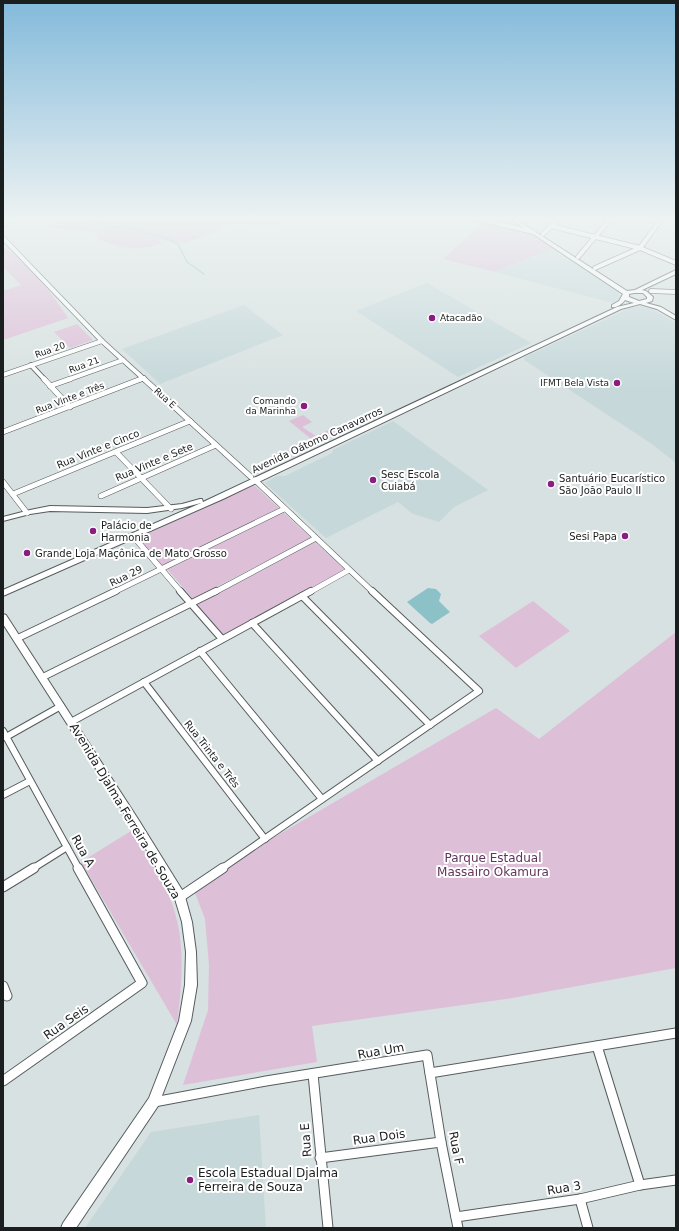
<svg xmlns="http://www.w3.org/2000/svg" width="679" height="1231" font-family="'DejaVu Sans',sans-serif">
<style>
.built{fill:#c6d8da}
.green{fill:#ddbfd8}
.water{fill:#8cc2c7}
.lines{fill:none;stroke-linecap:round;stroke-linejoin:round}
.stream{stroke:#8cc2c7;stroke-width:1.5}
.street-far3-casing{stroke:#555c5d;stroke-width:5.5}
.street-far2-casing{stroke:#555c5d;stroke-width:6}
.street-far1-casing{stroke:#555c5d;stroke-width:8}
.street-casing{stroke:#555c5d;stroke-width:11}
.secondary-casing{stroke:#555c5d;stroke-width:2}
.street-far3{stroke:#fff;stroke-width:4}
.street-far2{stroke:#fff;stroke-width:5}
.street-far1{stroke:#fff;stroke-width:6}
.street{stroke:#fff;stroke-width:9}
.secondary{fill:#fff;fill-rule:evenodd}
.poi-dot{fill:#8a1d81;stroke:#fff;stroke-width:1.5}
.labels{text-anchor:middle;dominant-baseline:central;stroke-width:4;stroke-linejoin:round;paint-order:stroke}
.far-poi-label{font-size:9px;fill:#1b1e1e;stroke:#fff;text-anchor:end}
.far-street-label{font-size:9px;fill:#1b1e1e;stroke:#fff}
.street-label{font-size:10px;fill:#1b1e1e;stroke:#fff}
.poi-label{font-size:10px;fill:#1b1e1e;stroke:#fff;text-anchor:start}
.near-street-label{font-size:12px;fill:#1b1e1e;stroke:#fff}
.near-park-label{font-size:12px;fill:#62345c;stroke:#fff}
.near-poi-label{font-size:12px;fill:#1b1e1e;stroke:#fff;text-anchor:start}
</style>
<rect width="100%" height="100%" fill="#d8e1e1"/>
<!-- built -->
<g class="built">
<polygon points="551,248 618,292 620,295 618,300 613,303 495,272"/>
<polygon points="427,283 531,343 458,377 356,311"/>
<polygon points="244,305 283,335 160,384 122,349"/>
<polygon points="641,306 654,310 676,323 676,463 652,444 524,360 525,357 630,308"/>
<polygon points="393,421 488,490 454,507 439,522 413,514 398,502 326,538 265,483 277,476 285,476 332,453 333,450"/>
<polygon points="259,1115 266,1228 85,1228 151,1132"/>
</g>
<!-- green -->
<g class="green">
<path d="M40,218H290C277,229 260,225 244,224C236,223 227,226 219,228L217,232L185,243L159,240L162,243C141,252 119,249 98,239L97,233L47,227L57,223Z"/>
<polygon points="484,222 529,233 552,248 495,272 443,259"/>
<path d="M3,247C29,264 51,292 68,318L3,340V291L21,285L3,267Z"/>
<polygon points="77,324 93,340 70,348 54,332"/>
<polygon points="303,415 312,422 302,427 316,436 335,427 339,431 315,442 289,421"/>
<polygon points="253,484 279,508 162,566 138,538"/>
<polygon points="283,512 311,538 193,599 167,569"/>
<polygon points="315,542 345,570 224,637 196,604"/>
<polygon points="533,601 570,631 516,668 479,636"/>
<polygon points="676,632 676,968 506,999 312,1026 317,1062 183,1085 208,1010 209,965 205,919 192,885 496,708 539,739"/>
<path d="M131,831C144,852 160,874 169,896C187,938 182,982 177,1025L81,862Z"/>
</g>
<!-- water -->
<polygon class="water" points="428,588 436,589 441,594 439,601 450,612 432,624 430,623 407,602"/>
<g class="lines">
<!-- stream -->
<polyline class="stream" points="87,218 116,227 130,226 144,233 161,236 178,244 187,262 204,274"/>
<!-- street-far3 casing -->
<g class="street-far3-casing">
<g id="street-far3">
<polyline points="474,218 533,232"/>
<polyline points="3,225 13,218"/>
<polyline points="551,226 640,248 676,263"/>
<polyline points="543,234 559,218"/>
<polyline points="3,238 102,341 145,380"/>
<polyline points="578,257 611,218"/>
<polyline points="595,268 640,248 662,218"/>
<polyline points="651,291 676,292"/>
<polyline points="31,365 45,380"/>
<polyline points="3,375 102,341"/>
<polyline points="67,380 123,360"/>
<polyline points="139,380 144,378"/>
</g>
</g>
<!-- street-far2 casing -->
<g class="street-far2-casing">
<g id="street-far2">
<polyline points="44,379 70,407"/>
<polyline points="144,379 251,477"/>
<polyline points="50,386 70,379"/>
<polyline points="3,432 141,379"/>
<polyline points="116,452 171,509"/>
<polyline points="255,480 373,592"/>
<polyline points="3,482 27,513"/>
<polyline points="13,494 190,421"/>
<polyline points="101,496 216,445"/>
<polyline points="133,536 181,592"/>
<polyline points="114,592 284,509"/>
<polyline points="215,592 316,538"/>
<polyline points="310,592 349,570"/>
</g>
</g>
<!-- street-far1 casing -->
<g class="street-far1-casing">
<g id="street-far1">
<polyline points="180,591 222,639"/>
<polyline points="302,596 430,725"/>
<polyline points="252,623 378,761"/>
<polyline points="18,638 116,591"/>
<polyline points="200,651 322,799"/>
<polyline points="43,677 216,591"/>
<polyline points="144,682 265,839"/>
<polyline points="71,722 311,591"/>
<polyline points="3,731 79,869"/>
<polyline points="6,737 61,706"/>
<polyline points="3,795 30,781"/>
<polyline points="32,869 67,847"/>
<polyline points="221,869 479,691 372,591"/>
</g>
</g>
<!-- street casing -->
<g class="street-casing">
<g id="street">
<polyline points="3,887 34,868"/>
<polyline points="180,897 223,868"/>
<polyline points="3,986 7,996"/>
<polyline points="597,1046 640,1185"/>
<polyline points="430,1073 676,1033"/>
<polyline points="313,1074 328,1228"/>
<polyline points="3,1081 142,983 78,868"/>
<polyline points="154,1102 266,1081 427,1055 441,1142 458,1228"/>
<polyline points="320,1158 441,1142"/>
<polyline points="580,1199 588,1228"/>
<polyline points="456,1217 580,1199 640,1185 676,1180"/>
</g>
</g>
<!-- secondary casing -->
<g class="secondary-casing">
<g id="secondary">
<path d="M509,218H514L627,291L635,290L676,270V274L642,290L646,291L653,297L652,301L646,303L661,307L676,316V320L657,309L640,304L621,309L223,499L3,596V590L201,503L182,508L147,513L50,511L30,514L3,521V517L30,510L50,506L147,508L182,504L200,499H202L203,502L617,307L634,303L625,300C622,304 617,308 612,307V305L619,301L623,294ZM634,293H643L647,297V299L639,301L629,297V294Z"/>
<polygon points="3,614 6,615 138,819 184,893 192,922 196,952 197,985 191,1021 158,1106 76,1228 61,1228 63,1223 149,1098 179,1021 185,985 186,952 182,922 175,899 132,825 3,624"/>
</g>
</g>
<!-- street-far3 -->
<use href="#street-far3" class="street-far3"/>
<!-- street-far2 -->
<use href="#street-far2" class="street-far2"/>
<!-- street-far1 -->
<use href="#street-far1" class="street-far1"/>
<!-- street -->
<use href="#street" class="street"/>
<!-- secondary -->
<use href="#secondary" class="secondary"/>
</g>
<!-- sky -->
<linearGradient id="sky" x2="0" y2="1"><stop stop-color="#83badb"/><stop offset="0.56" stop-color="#edf2f2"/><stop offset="1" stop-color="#edf2f2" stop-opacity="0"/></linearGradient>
<rect width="679" height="390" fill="url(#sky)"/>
<!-- markers -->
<g class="poi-dot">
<circle cx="432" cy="318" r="4"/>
<circle cx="617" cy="383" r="4"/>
<circle cx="304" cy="406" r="4"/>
<circle cx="373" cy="480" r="4"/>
<circle cx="551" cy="484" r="4"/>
<circle cx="93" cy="531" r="4"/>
<circle cx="625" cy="536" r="4"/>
<circle cx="27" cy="553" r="4"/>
<circle cx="190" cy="1180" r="4"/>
</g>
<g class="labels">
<!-- far-poi labels -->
<g class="far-poi-label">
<text x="440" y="318" text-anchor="start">Atacadão</text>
<text x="609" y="383">IFMT Bela Vista</text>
<text x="296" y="401">Comando<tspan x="296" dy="10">da Marinha</tspan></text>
</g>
<!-- far-street labels -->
<g class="far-street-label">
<text transform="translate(50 350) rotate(-19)">Rua 20</text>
<text transform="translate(84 365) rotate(-20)">Rua 21</text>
<text transform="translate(70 398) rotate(-21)">Rua Vinte e Três</text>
<text transform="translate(165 398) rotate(42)">Rua E</text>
</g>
<!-- street labels -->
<g class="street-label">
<text transform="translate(317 440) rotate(-25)">Avenida Oátomo Canavarros</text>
<text transform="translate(98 449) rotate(-22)">Rua Vinte e Cinco</text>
<text transform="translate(154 462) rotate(-23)">Rua Vinte e Sete</text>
<text transform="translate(126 576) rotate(-26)">Rua 29</text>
<text transform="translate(212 754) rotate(52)">Rua Trinta e Três</text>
</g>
<!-- poi labels -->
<g class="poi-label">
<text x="381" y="474">Sesc Escola<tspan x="381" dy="12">Cuiabá</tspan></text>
<text x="559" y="478">Santuário Eucarístico<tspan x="559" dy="12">São João Paulo II</tspan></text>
<text x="101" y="525">Palácio de<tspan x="101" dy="12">Harmonia</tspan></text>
<text x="617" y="536" text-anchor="end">Sesi Papa</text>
<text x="35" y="553">Grande Loja Maçônica de Mato Grosso</text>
</g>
<!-- near-street labels -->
<g class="near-street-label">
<text transform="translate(125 811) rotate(59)">Avenida Djalma Ferreira de Souza</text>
<text transform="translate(83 851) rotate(61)">Rua A</text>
<text transform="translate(66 1022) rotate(-35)">Rua Seis</text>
<text transform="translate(381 1051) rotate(-10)">Rua Um</text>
<text transform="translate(379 1137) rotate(-8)">Rua Dois</text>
<text transform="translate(306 1140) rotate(-95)">Rua E</text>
<text transform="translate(456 1148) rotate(79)">Rua F</text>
<text transform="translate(564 1188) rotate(-9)">Rua 3</text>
</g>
<!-- near-park labels -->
<g class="near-park-label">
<text x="493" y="858">Parque Estadual<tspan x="493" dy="14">Massairo Okamura</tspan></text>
</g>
<!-- near-poi labels -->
<g class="near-poi-label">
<text x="198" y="1173">Escola Estadual Djalma<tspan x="198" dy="14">Ferreira de Souza</tspan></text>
</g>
</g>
<!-- border -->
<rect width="679" height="1231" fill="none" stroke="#1b1e1e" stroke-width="8"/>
</svg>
